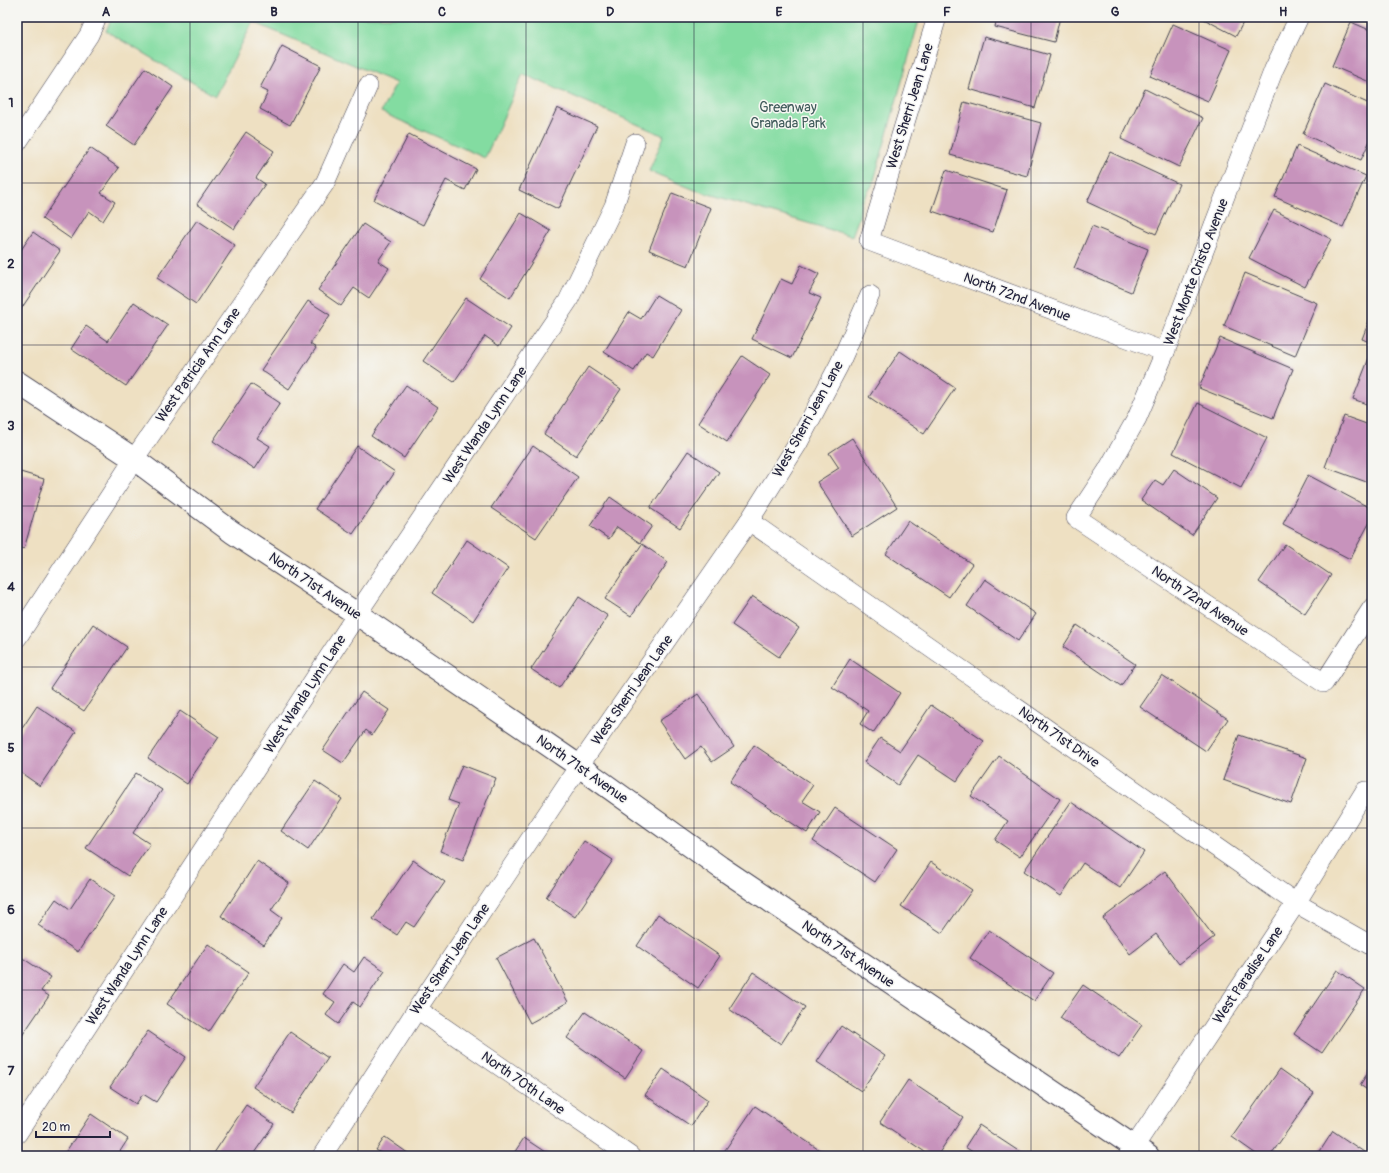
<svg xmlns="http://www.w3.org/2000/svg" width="1389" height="1173" font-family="Pangolin,sans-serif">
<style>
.green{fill:#83dca1;stroke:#527f6e}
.building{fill:#c793bc}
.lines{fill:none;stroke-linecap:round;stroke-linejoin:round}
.minor-casing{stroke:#413e4f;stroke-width:20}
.tertiary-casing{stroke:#413e4f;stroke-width:24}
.minor{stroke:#fff;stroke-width:19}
.tertiary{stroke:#fff;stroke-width:22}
.grid{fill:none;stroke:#22223b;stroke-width:1;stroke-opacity:0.55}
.labels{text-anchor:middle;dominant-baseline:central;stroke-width:3;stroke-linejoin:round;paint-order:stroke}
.street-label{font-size:14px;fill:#22223b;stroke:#f6f6f2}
.park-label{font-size:14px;fill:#3f5a5a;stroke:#f6f6f2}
.neatline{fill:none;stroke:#22223b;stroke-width:1.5}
.grid-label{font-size:13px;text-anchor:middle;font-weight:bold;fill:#22223b}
</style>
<rect width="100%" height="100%" fill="#f6f6f2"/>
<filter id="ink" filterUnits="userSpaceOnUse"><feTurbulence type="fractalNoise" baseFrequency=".025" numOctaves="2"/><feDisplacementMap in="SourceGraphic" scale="8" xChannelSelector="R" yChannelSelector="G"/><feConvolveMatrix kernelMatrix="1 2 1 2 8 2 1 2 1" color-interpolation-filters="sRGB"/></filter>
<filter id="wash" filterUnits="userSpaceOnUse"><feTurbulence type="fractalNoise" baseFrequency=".012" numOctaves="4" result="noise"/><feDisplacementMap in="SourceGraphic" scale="16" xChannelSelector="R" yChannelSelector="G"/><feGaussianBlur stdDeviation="0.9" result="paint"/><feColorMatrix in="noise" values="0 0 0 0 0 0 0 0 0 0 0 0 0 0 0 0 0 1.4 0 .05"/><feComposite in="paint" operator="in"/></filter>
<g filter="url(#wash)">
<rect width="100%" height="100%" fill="#eee0c2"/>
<!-- green -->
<polygon class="green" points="112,17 920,17 873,184 861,203 859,217 852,236 695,190 649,171 664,136 523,74 485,158 381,112 396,83 253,22 215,96 106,31"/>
<g id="blocks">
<!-- building -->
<g class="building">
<polygon points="997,17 1060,17 1054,42 995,27"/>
<polygon points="1200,17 1246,17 1236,36"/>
<polygon points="1351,22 1372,31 1372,83 1332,66"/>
<polygon points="1173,24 1231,50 1208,101 1150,76"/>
<polygon points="984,37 1050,55 1035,108 969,89"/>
<polygon points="282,46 321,66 290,125 260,109 268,92 260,88"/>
<polygon points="145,68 173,87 134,145 106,126"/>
<polygon points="1325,84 1372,105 1372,136 1361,160 1303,134"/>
<polygon points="1145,89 1203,118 1179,167 1121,139"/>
<polygon points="964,102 1041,123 1027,176 950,155"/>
<polygon points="557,108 597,126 558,209 519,190"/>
<polygon points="246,132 274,151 256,178 265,184 234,229 197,204"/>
<polygon points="409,134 476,169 465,190 446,180 423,225 374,200"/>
<polygon points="1297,146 1366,176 1343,227 1275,197"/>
<polygon points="90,148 119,168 101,193 115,202 103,221 89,211 71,239 42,219"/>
<polygon points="1110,152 1179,184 1156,234 1087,202"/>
<polygon points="946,170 1007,190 993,232 932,211"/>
<polygon points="672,193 711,208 688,266 649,250"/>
<polygon points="1274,210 1331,239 1305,287 1249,258"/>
<polygon points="521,213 551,231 510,298 480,279"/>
<polygon points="197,220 235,245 196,304 157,278"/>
<polygon points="363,224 391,242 378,261 389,268 369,298 354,288 341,306 318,290"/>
<polygon points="1092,226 1148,249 1131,292 1074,268"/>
<polygon points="33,232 60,251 21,309 17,306 17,256"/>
<polygon points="801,265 819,274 809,293 821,298 792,358 752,339 781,279 792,284"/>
<polygon points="1245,273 1317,303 1295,356 1224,326"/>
<polygon points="656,295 681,310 653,356 646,352 634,371 604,352 629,312 641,319"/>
<polygon points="466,298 511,328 499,346 485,336 454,382 423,361"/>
<polygon points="308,301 330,315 310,344 316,348 289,389 261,370"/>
<polygon points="134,302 168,325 126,386 71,349 86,326 108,341"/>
<polygon points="1372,313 1372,343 1362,339"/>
<polygon points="1220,338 1293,369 1273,418 1199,388"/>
<polygon points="900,351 955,388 924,434 869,397"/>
<polygon points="742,356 770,375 727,442 698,423"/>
<polygon points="1369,358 1372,359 1372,406 1353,399"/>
<polygon points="588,367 621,389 576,456 544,434"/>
<polygon points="251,384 280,403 257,438 270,446 255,469 213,441"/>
<polygon points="406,385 438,407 404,458 371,436"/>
<polygon points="1198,403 1267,438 1241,488 1173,453"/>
<polygon points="1344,416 1372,426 1372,484 1325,467"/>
<polygon points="852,438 897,507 852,536 817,482 839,468 829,453"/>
<polygon points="357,446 395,472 353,534 315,509"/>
<polygon points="533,446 578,477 536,538 491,508"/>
<polygon points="688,451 719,472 680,528 650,508"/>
<polygon points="1174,469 1217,498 1192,535 1141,500 1155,480 1163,485"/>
<polygon points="17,471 44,479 24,549 17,547"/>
<polygon points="1308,475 1372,509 1372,518 1350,559 1283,524"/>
<polygon points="610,497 652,526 640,543 617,527 609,539 590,526"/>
<polygon points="908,521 972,564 949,597 886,554"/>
<polygon points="467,540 508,568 473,621 432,593"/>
<polygon points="642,544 668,562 631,616 605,599"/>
<polygon points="1285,544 1331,575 1305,614 1259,582"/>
<polygon points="985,579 1036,614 1018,641 967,606"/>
<polygon points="752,596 799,628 779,657 732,625"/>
<polygon points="579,597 608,616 559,688 531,669"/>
<polygon points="93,624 127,647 84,711 50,688"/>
<polygon points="1077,625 1135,664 1121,686 1063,647"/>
<polygon points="850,659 900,693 873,733 860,724 868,711 832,687"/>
<polygon points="1162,675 1228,719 1206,751 1140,707"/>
<polygon points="362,692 389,710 372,735 366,730 343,763 323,750"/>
<polygon points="698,694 734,747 712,762 701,747 685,759 659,721"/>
<polygon points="931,705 984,741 957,781 918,755 898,785 864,762 880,738 900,751"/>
<polygon points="37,706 76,732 40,786 17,770 17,736"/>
<polygon points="180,711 219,737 187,784 148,758"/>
<polygon points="1239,735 1307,758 1291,804 1223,780"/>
<polygon points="754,745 813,785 802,801 820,812 807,833 730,782"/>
<polygon points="999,756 1060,799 1020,857 995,840 1008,821 971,796"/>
<polygon points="462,765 496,778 463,860 440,851 459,804 448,800"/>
<polygon points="136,773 162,790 133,833 150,844 128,876 86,848"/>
<polygon points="315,781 342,799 308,850 281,831"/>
<polygon points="1071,802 1144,852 1120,888 1083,863 1061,896 1024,871"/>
<polygon points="835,808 897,849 875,882 813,841"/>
<polygon points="584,841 613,860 575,917 546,897"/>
<polygon points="413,860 445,882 414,927 406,922 397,935 373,919"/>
<polygon points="257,861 289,883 271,910 282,918 264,945 221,916"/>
<polygon points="931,862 972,890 942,933 901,906"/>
<polygon points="1165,871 1214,937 1179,964 1156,934 1130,954 1103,918"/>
<polygon points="90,879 115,896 78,952 38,925 56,899 70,909"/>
<polygon points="658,914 720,956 698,988 637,946"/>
<polygon points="989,930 1053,973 1034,1001 970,958"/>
<polygon points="534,938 568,1002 530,1023 496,958"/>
<polygon points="208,944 249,972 209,1032 167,1004"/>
<polygon points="21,957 51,977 41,991 49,996 17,1043 17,963"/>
<polygon points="364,957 385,971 360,1007 353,1002 338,1024 326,1015 335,1002 323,994 343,964 354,972"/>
<polygon points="1337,970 1365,989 1322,1053 1294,1034"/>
<polygon points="753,972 805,1007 781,1044 729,1009"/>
<polygon points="1083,985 1142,1025 1119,1058 1060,1018"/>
<polygon points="585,1012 643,1051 625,1078 567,1038"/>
<polygon points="841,1026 885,1056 861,1091 817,1062"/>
<polygon points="148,1031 186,1057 156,1102 143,1094 136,1104 110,1087"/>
<polygon points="290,1032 328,1058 291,1113 253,1087"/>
<polygon points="1372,1066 1372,1093 1360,1085"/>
<polygon points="663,1069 708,1100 691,1126 645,1095"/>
<polygon points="1280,1069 1314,1093 1270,1156 1259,1156 1232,1137"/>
<polygon points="908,1080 963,1117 937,1156 931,1156 880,1122"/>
<polygon points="246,1105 274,1124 252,1156 212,1156"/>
<polygon points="755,1106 828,1156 727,1156 723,1153"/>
<polygon points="91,1114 128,1139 117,1156 63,1156"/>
<polygon points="979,1125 1026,1156 979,1156 965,1147"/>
<polygon points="1333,1131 1364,1152 1361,1156 1317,1156"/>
<polygon points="385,1137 412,1156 386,1156 376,1150"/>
<polygon points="524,1138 551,1156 512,1156"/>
</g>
</g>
</g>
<g filter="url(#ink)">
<use href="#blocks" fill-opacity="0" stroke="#413e4f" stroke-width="1"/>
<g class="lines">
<!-- minor casing -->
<g class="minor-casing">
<g id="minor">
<polyline points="937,17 869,241 1165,352"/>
<polyline points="1299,17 1274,69 1165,352 1137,418 1107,471 1076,518 1324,683 1372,608"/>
<polyline points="17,143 89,35 97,17"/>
<polyline points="749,521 1296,903 1372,946"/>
<polyline points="17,638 134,459 325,183 368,86"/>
<polyline points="417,1009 630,1156"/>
<polyline points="17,1134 357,614 568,301 614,206 635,143"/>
<polyline points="322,1156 417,1009 579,766 749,521 797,445 839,365 870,295"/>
<polyline points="1128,1156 1296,903 1365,791"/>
</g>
</g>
<!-- tertiary casing -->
<g class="tertiary-casing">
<polyline id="tertiary" points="17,382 134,459 232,532 357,614 579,766 720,867 1148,1156"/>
</g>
<!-- minor -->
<use href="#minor" class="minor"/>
<!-- tertiary -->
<use href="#tertiary" class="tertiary"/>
</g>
</g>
<!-- grid -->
<path class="grid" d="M190,17V1156M358,17V1156M526,17V1156M694,17V1156M863,17V1156M1031,17V1156M1199,17V1156M17,183H1372M17,345H1372M17,506H1372M17,667H1372M17,828H1372M17,990H1372"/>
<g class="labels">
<!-- street labels -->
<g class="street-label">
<text transform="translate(910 106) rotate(-73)">West Sherri Jean Lane</text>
<text transform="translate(1196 272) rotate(-69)">West Monte Cristo Avenue</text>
<text transform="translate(1017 297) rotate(21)">North 72nd Avenue</text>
<text transform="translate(198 365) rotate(-55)">West Patricia Ann Lane</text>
<text transform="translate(808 419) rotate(-61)">West Sherri Jean Lane</text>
<text transform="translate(485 425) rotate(-56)">West Wanda Lynn Lane</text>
<text transform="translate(315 586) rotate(34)">North 71st Avenue</text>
<text transform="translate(1200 601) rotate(34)">North 72nd Avenue</text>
<text transform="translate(632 690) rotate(-55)">West Sherri Jean Lane</text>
<text transform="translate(305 694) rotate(-57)">West Wanda Lynn Lane</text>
<text transform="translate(1059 737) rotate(35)">North 71st Drive</text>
<text transform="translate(582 769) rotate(35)">North 71st Avenue</text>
<text transform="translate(848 954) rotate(34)">North 71st Avenue</text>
<text transform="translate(450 959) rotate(-56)">West Sherri Jean Lane</text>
<text transform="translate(127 966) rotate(-57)">West Wanda Lynn Lane</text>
<text transform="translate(1248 975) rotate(-56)">West Paradise Lane</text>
<text transform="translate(523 1083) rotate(35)">North 70th Lane</text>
</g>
<!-- park labels -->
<g class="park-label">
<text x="788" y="107">Greenway<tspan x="788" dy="16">Granada Park</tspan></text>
</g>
</g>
<!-- margin -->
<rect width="1389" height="1173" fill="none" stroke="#f6f6f2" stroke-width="44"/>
<!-- scale -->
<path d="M36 1131v6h74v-6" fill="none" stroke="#22223b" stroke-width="2"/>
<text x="42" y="1131" font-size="12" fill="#22223b" stroke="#f6f6f2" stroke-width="3" paint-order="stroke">20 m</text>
<rect x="22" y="22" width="1345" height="1129" class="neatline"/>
<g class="grid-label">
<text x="106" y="16">A</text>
<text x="274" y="16">B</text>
<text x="442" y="16">C</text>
<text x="610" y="16">D</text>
<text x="779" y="16">E</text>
<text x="947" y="16">F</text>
<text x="1115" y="16">G</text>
<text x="1283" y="16">H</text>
<text x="11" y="107">1</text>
<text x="11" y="268">2</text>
<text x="11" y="430">3</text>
<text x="11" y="591">4</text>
<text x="11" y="752">5</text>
<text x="11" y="914">6</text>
<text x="11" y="1075">7</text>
</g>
</svg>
